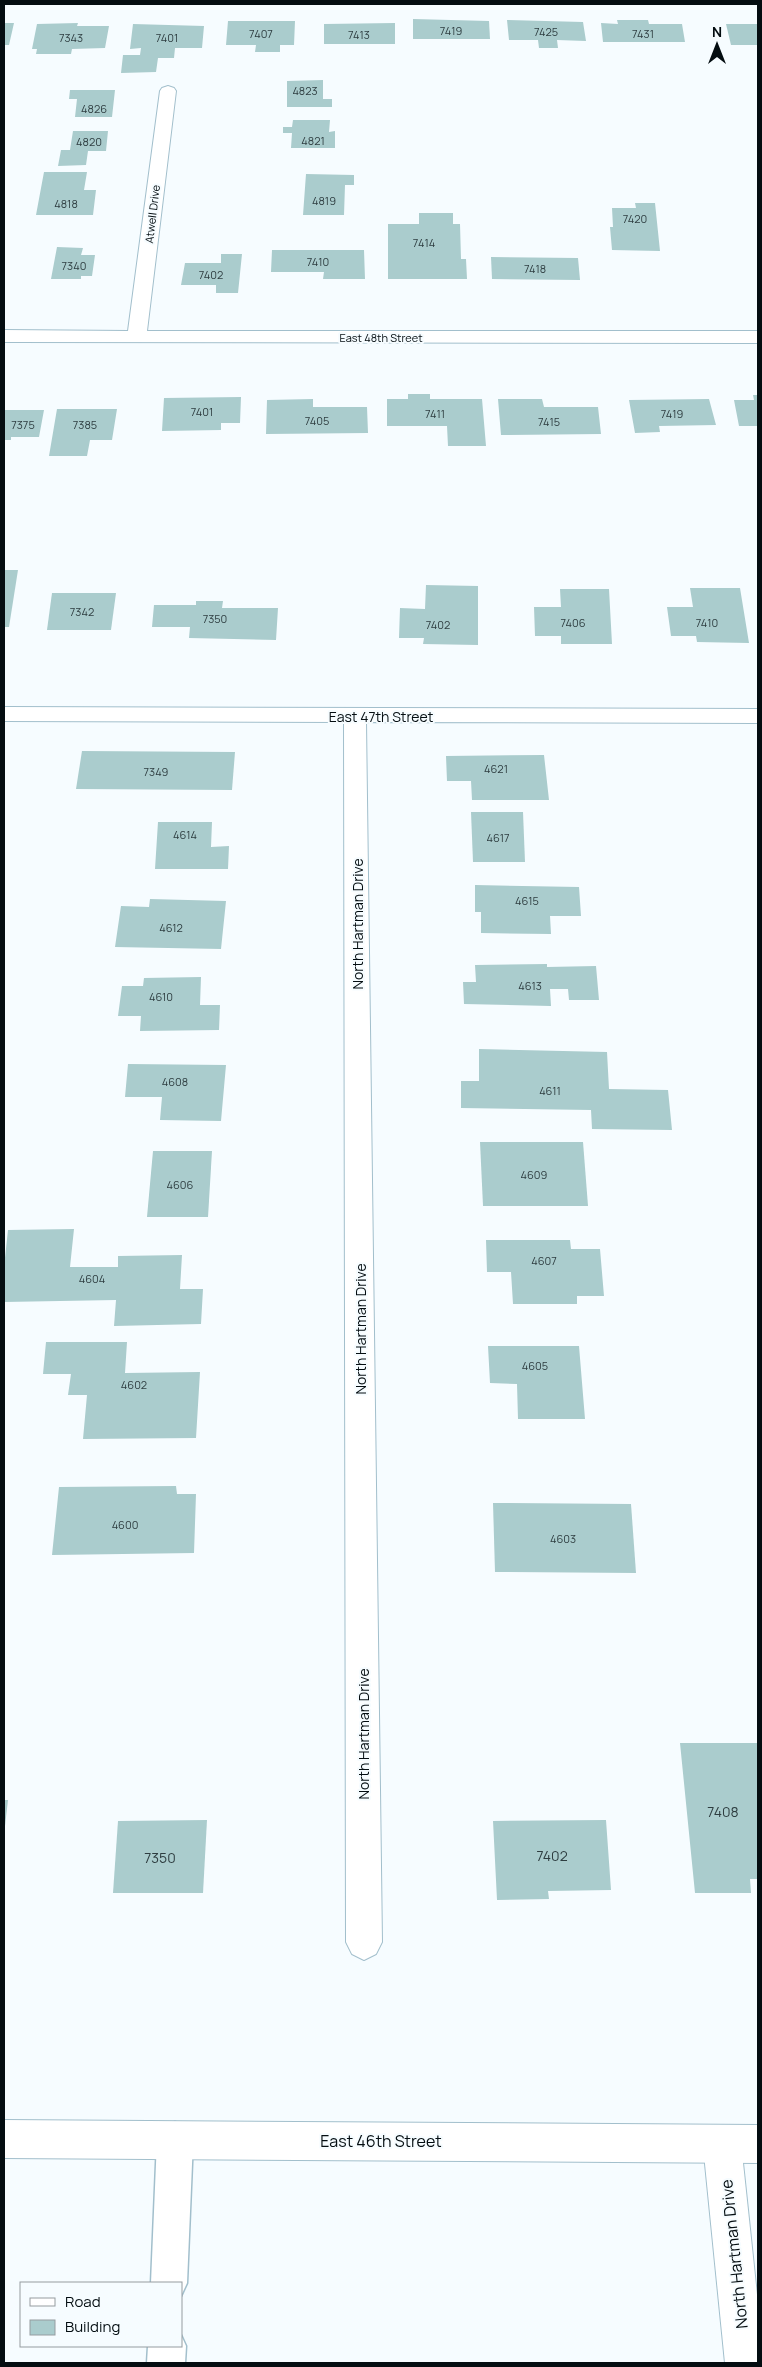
<svg xmlns="http://www.w3.org/2000/svg" width="762" height="2367" font-family="Manrope,sans-serif">
<style>
.building{fill:#aacccd}
.lines{fill:none;stroke-linecap:round;stroke-linejoin:round}
.lane-casing{stroke:#a2bfcc;stroke-width:3}
.street-casing{stroke:#a2bfcc;stroke-width:2}
.secondary-casing{stroke:#a2bfcc;stroke-width:2}
.lane{fill:#fff;fill-rule:evenodd}
.street{fill:#fff;fill-rule:evenodd}
.secondary{fill:#fff;fill-rule:evenodd}
.labels{text-anchor:middle;dominant-baseline:central;stroke-width:4;stroke-linejoin:round;paint-order:stroke}
.number-label{font-size:11px;fill:#2e3d40}
.far-street-label{font-size:11px;fill:#040d11;stroke:#f6fcff}
.street-label{font-size:14px;fill:#040d11;stroke:#f6fcff}
.near-number-label{font-size:14px;fill:#2e3d40}
.near-street-label{font-size:16px;fill:#040d11;stroke:#f6fcff}
</style>
<rect width="100%" height="100%" fill="#f6fcff"/>
<!-- building -->
<g class="building">
<polygon points="413,19 489,21 490,39 413,39"/>
<polygon points="507,20 583,22 586,41 557,40 558,48 539,48 538,40 509,40"/>
<polygon points="617,20 648,20 649,24 682,24 685,42 603,42 601,23 618,24"/>
<polygon points="228,21 295,21 294,45 280,45 280,52 255,52 256,45 226,45"/>
<polygon points="4,23 14,23 9,45 4,45"/>
<polygon points="78,23 77,26 109,26 105,48 72,49 71,54 36,54 37,49 32,49 37,24"/>
<polygon points="395,23 395,44 324,44 324,24"/>
<polygon points="133,24 204,26 202,48 175,48 174,58 158,58 156,72 121,73 123,55 140,55 141,48 130,49"/>
<polygon points="726,24 758,24 758,45 731,45"/>
<polygon points="323,80 323,99 332,99 332,107 287,107 287,81"/>
<polygon points="70,90 115,90 112,117 75,117 77,99 69,99"/>
<polygon points="293,120 330,120 329,132 335,131 335,148 291,148 292,133 283,133 283,127 292,127"/>
<polygon points="73,131 108,131 106,151 88,151 86,165 58,166 61,150 70,150"/>
<polygon points="44,172 87,172 84,190 96,190 93,215 36,215"/>
<polygon points="306,174 354,175 354,185 345,185 344,215 303,215"/>
<polygon points="635,203 655,203 660,251 612,250 610,227 613,227 612,208 636,208"/>
<polygon points="419,213 453,213 453,224 460,224 461,259 466,259 467,279 388,279 388,224 419,224"/>
<polygon points="57,247 83,248 81,255 95,255 92,276 81,276 81,279 51,279"/>
<polygon points="272,250 364,250 365,279 323,279 324,272 271,272"/>
<polygon points="221,254 242,254 238,293 216,293 216,285 181,285 185,263 221,263"/>
<polygon points="491,257 578,258 580,280 492,279"/>
<polygon points="408,394 430,394 430,399 482,399 486,446 448,446 447,426 387,426 387,399 408,399"/>
<polygon points="753,395 758,395 758,426 739,426 734,400 754,400"/>
<polygon points="241,397 240,423 221,423 221,430 162,431 164,398"/>
<polygon points="313,399 313,407 367,407 368,433 266,434 267,400"/>
<polygon points="498,399 542,399 544,407 598,407 601,434 501,435"/>
<polygon points="709,399 716,425 659,426 660,432 635,433 629,400"/>
<polygon points="57,409 117,409 112,440 90,440 87,456 49,456"/>
<polygon points="4,410 44,410 39,437 11,437 11,440 4,440"/>
<polygon points="4,570 18,570 9,627 4,627"/>
<polygon points="426,585 478,586 478,645 423,644 424,638 399,638 400,608 425,609"/>
<polygon points="690,588 740,588 749,643 697,642 696,636 671,636 667,607 693,607"/>
<polygon points="560,589 609,589 612,644 561,644 561,636 535,636 534,607 561,607"/>
<polygon points="52,593 116,593 111,630 47,630"/>
<polygon points="196,601 223,601 222,608 278,608 276,640 189,638 190,627 152,627 154,605 196,605"/>
<polygon points="82,751 235,752 232,790 76,789"/>
<polygon points="544,755 549,800 472,800 471,781 447,781 446,756"/>
<polygon points="471,812 523,812 525,862 473,862"/>
<polygon points="158,822 212,822 211,847 229,846 228,869 155,869"/>
<polygon points="475,885 579,887 581,916 550,916 551,934 481,933 481,912 475,912"/>
<polygon points="150,899 226,901 221,949 115,947 121,906 149,907"/>
<polygon points="547,964 547,967 596,966 599,1000 569,1000 568,989 550,989 551,1006 464,1004 463,982 476,982 475,965"/>
<polygon points="201,977 200,1005 220,1005 219,1030 140,1031 141,1016 118,1016 122,986 143,986 144,978"/>
<polygon points="479,1049 607,1052 609,1089 668,1090 672,1130 592,1129 591,1110 461,1108 461,1081 479,1081"/>
<polygon points="128,1064 226,1065 221,1121 160,1120 162,1097 125,1097"/>
<polygon points="480,1142 583,1142 588,1206 483,1206"/>
<polygon points="153,1151 212,1151 208,1217 147,1217"/>
<polygon points="74,1229 70,1267 118,1267 118,1256 182,1255 180,1289 203,1289 201,1324 114,1326 116,1300 4,1302 4,1267 8,1230"/>
<polygon points="486,1240 570,1240 571,1249 600,1249 604,1296 577,1296 577,1304 513,1304 511,1272 487,1272"/>
<polygon points="46,1342 127,1342 125,1373 200,1372 196,1438 83,1439 87,1395 68,1395 71,1374 43,1374"/>
<polygon points="488,1346 579,1346 585,1419 518,1419 517,1384 490,1383"/>
<polygon points="176,1486 177,1494 196,1494 194,1553 52,1555 59,1487"/>
<polygon points="493,1503 631,1504 636,1573 495,1572"/>
<polygon points="680,1743 758,1743 758,1879 750,1879 751,1893 695,1893"/>
<polygon points="4,1800 8,1800 5,1826 4,1826"/>
<polygon points="207,1820 203,1893 113,1893 118,1821"/>
<polygon points="606,1820 611,1890 548,1891 549,1899 497,1900 493,1821"/>
</g>
<g class="lines">
<!-- lane casing -->
<g class="lane-casing">
<g id="lane">
<polygon points="175,2122 188,2127 193,2140 187,2283 181,2296 181,2283 151,2283 157,2140 162,2127"/>
<polygon points="181,2335 186,2346 185,2363 147,2363 148,2346 181,2346"/>
</g>
</g>
<!-- street casing -->
<g class="street-casing">
<g id="street">
<polygon points="168,86 174,88 176,91 147,331 758,331 758,343 4,342 4,330 128,331 160,91 162,88"/>
<polygon points="4,707 758,709 758,723 366,722 382,1942 376,1954 364,1960 352,1954 346,1942 344,722 4,721"/>
<polygon points="722,2125 735,2131 741,2144 758,2304 758,2363 725,2363 703,2144 709,2131"/>
</g>
</g>
<!-- secondary casing -->
<g class="secondary-casing">
<polygon id="secondary" points="4,2120 758,2125 758,2163 4,2158"/>
</g>
<!-- lane -->
<use href="#lane" class="lane"/>
<!-- street -->
<use href="#street" class="street"/>
<!-- secondary -->
<use href="#secondary" class="secondary"/>
</g>
<g class="labels">
<!-- number labels -->
<g class="number-label">
<text x="451" y="30">7419</text>
<text x="546" y="31">7425</text>
<text x="261" y="33">7407</text>
<text x="643" y="33">7431</text>
<text x="359" y="34">7413</text>
<text x="71" y="37">7343</text>
<text x="167" y="37">7401</text>
<text x="305" y="90">4823</text>
<text x="94" y="108">4826</text>
<text x="313" y="140">4821</text>
<text x="89" y="141">4820</text>
<text x="324" y="200">4819</text>
<text x="66" y="203">4818</text>
<text x="635" y="218">7420</text>
<text x="424" y="242">7414</text>
<text x="318" y="261">7410</text>
<text x="74" y="265">7340</text>
<text x="535" y="268">7418</text>
<text x="211" y="274">7402</text>
<text x="202" y="411">7401</text>
<text x="435" y="413">7411</text>
<text x="672" y="413">7419</text>
<text x="317" y="420">7405</text>
<text x="549" y="421">7415</text>
<text x="23" y="424">7375</text>
<text x="85" y="424">7385</text>
<text x="82" y="611">7342</text>
<text x="215" y="618">7350</text>
<text x="573" y="622">7406</text>
<text x="707" y="622">7410</text>
<text x="438" y="624">7402</text>
<text x="496" y="768">4621</text>
<text x="156" y="771">7349</text>
<text x="185" y="834">4614</text>
<text x="498" y="837">4617</text>
<text x="527" y="900">4615</text>
<text x="171" y="927">4612</text>
<text x="530" y="985">4613</text>
<text x="161" y="996">4610</text>
<text x="175" y="1081">4608</text>
<text x="550" y="1090">4611</text>
<text x="534" y="1174">4609</text>
<text x="180" y="1184">4606</text>
<text x="544" y="1260">4607</text>
<text x="92" y="1278">4604</text>
<text x="535" y="1365">4605</text>
<text x="134" y="1384">4602</text>
<text x="125" y="1524">4600</text>
<text x="563" y="1538">4603</text>
</g>
<!-- far-street labels -->
<g class="far-street-label">
<text transform="translate(152 214) rotate(-83)">Atwell Drive</text>
<text x="381" y="337">East 48th Street</text>
</g>
<!-- street labels -->
<g class="street-label">
<text x="381" y="716">East 47th Street</text>
<text transform="translate(357 924) rotate(-90)">North Hartman Drive</text>
<text transform="translate(360 1329) rotate(-90)">North Hartman Drive</text>
<text transform="translate(363 1734) rotate(-90)">North Hartman Drive</text>
</g>
<!-- near-number labels -->
<g class="near-number-label">
<text x="723" y="1811">7408</text>
<text x="552" y="1855">7402</text>
<text x="160" y="1857">7350</text>
</g>
<!-- near-street labels -->
<g class="near-street-label">
<text x="381" y="2141">East 46th Street</text>
<text transform="translate(734 2254) rotate(-96)">North Hartman Drive</text>
</g>
</g>
<!-- border -->
<rect width="762" height="2367" fill="none" stroke="#040d11" stroke-width="10"/>
<!-- legend -->
<rect x="20" y="2282" width="162" height="65" fill="#f6fcff" stroke="#959ca0"/>
<rect x="30" y="2298" width="25" height="8" fill="#ffffff" stroke="#959ca0"/>
<text x="65" y="2307" font-size="15" fill="#040d11">Road</text>
<rect x="30" y="2320" width="25" height="15" fill="#aacccd" stroke="#959ca0"/>
<text x="65" y="2332" font-size="15" fill="#040d11">Building</text>
<!-- north arrow -->
<g transform="translate(717 45)" stroke="#f6fcff" stroke-width="4" paint-order="stroke">
<path d="M0-4L9 19L0 12L-9 19Z" fill="#040d11"/>
<text y="-8" font-size="14" font-weight="bold" text-anchor="middle" fill="#040d11">N</text>
</g>
</svg>
